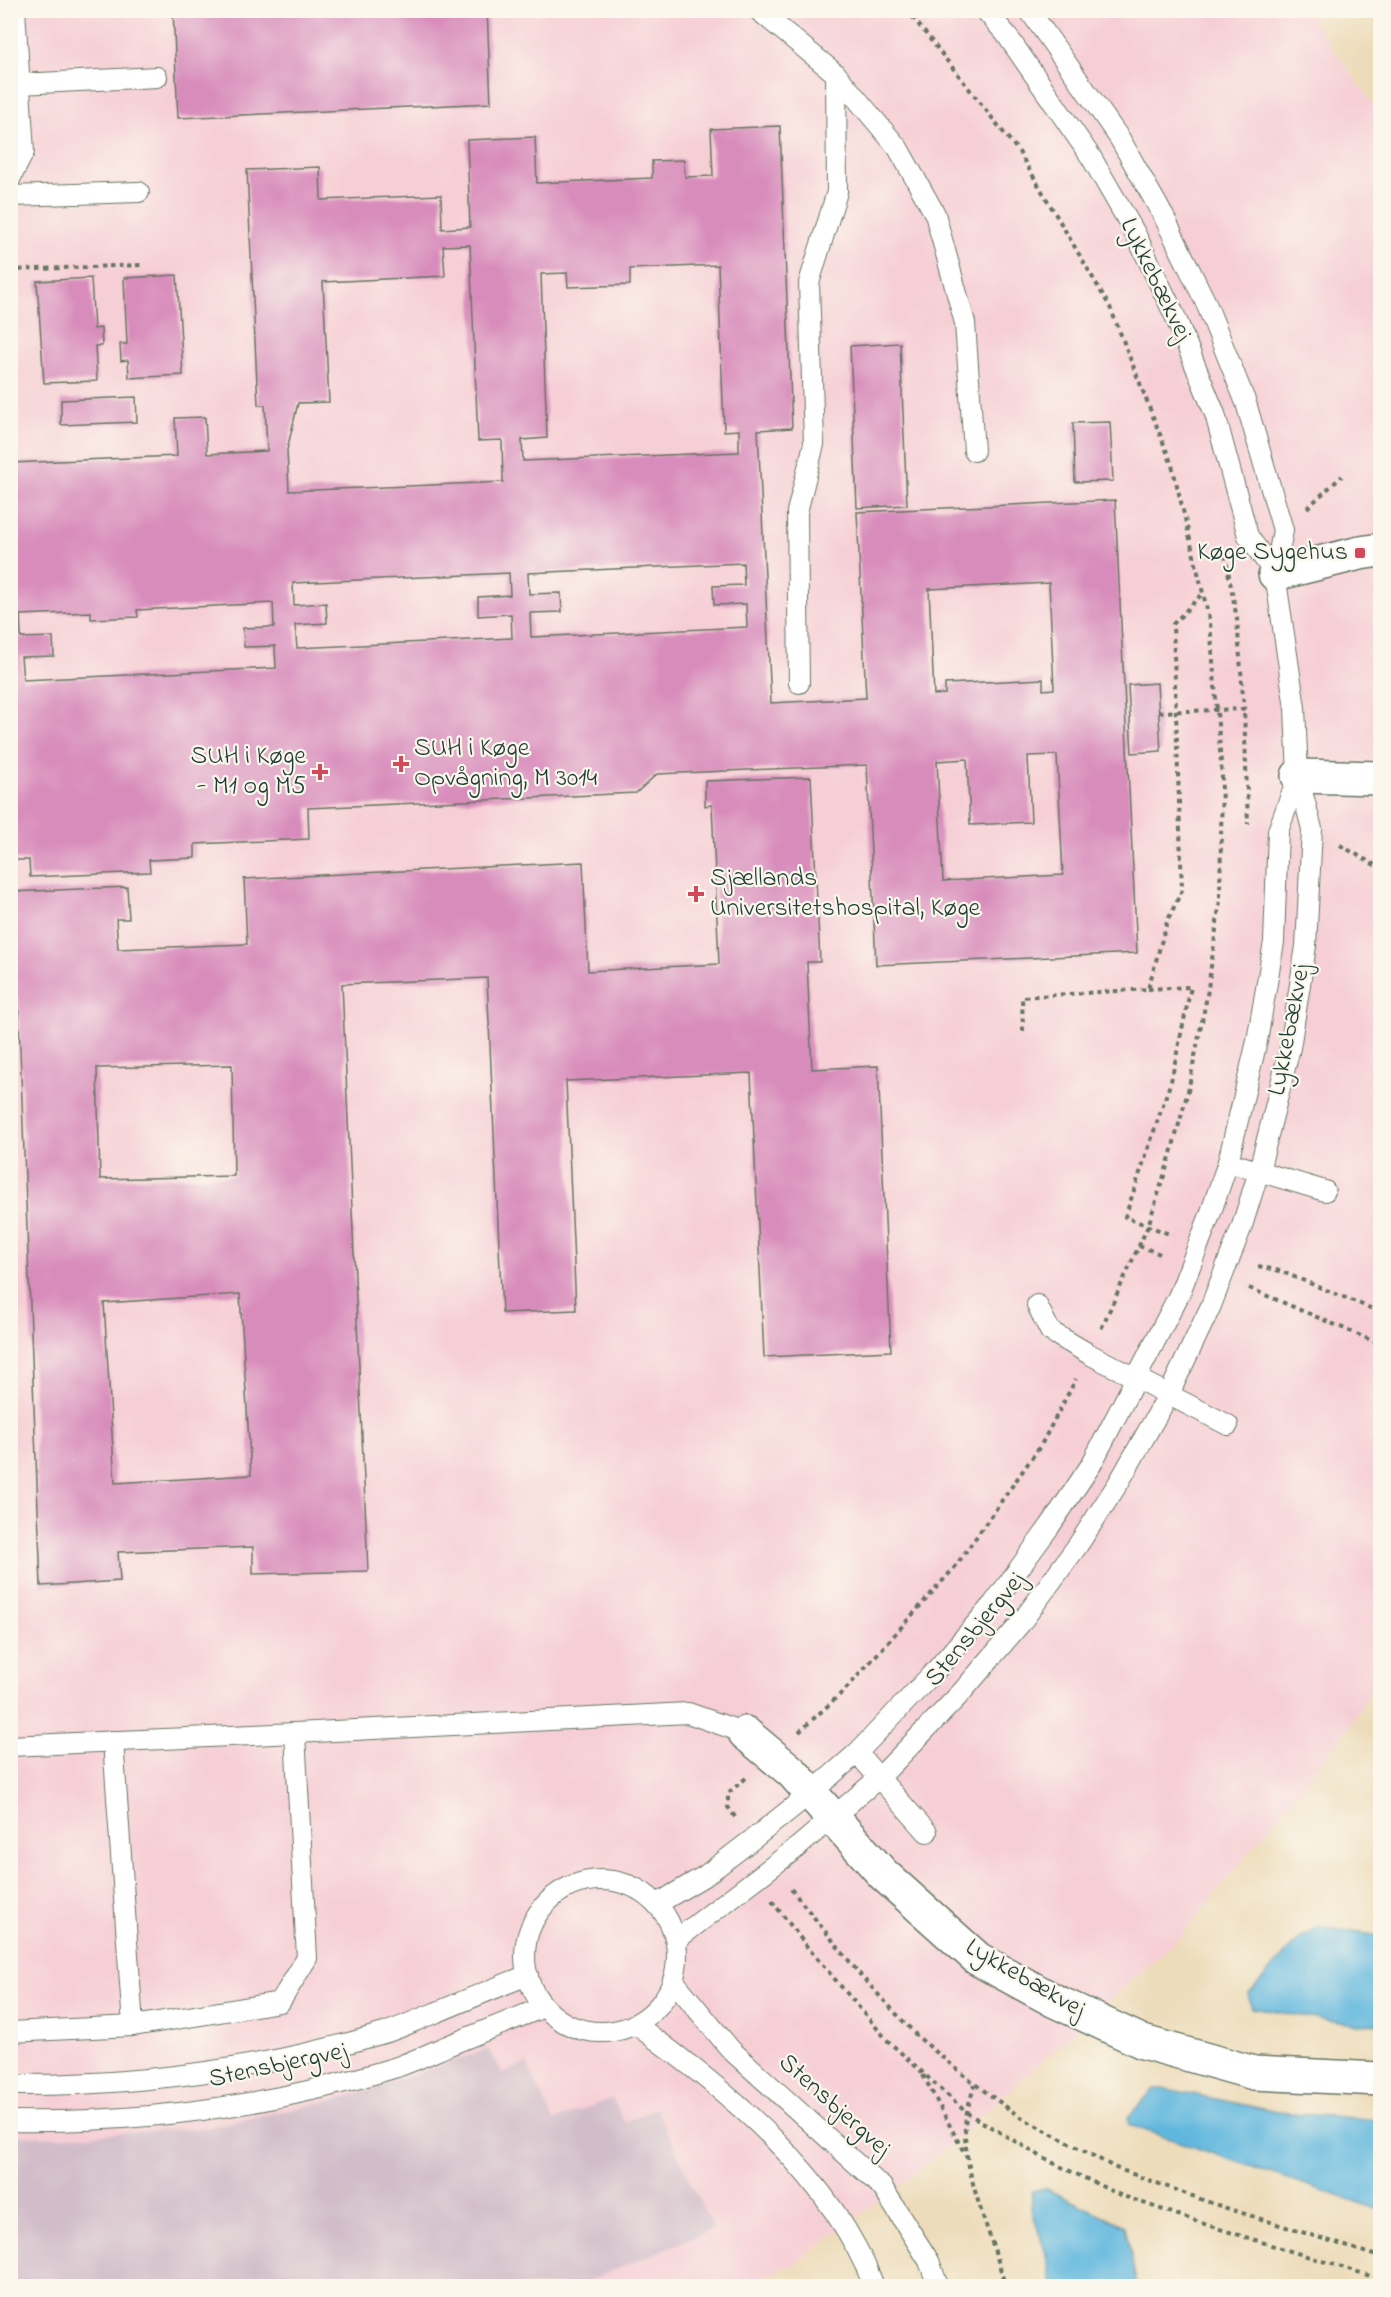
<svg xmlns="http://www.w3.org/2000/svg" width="1391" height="2297" font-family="'Indie Flower',sans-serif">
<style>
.built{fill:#f6cfd6}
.industrial{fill:#d1bdc9}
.water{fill:#61b7de;stroke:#407a89;stroke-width:1.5}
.building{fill:#d88cbb;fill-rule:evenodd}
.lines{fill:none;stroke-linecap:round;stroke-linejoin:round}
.service-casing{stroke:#677563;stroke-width:22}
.minor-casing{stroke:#677563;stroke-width:36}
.path{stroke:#677563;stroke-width:4;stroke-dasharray:4.5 4.5;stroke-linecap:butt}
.service{stroke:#fff;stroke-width:20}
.minor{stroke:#fff;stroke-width:33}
.poi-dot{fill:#d1495b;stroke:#fbf7ec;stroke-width:2}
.labels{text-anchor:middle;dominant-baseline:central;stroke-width:4.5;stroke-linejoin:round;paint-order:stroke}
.street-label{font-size:26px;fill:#1f3d34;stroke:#fbf7ec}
.poi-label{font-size:26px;fill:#1f3d34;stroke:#fbf7ec;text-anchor:end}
</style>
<rect width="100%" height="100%" fill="#fbf7ec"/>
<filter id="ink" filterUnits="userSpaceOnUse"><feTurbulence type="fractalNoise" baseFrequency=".0167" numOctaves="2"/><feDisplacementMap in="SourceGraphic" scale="12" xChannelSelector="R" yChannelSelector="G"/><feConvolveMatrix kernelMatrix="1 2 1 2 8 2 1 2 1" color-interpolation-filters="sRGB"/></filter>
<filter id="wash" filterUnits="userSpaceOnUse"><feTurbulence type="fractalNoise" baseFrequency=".008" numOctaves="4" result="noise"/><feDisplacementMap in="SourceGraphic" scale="24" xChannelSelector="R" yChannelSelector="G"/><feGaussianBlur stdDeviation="1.35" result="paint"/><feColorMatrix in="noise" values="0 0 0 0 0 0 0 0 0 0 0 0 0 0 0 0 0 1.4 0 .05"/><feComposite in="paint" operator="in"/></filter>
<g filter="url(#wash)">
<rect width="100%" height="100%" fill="#eddcba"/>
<!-- built -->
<polygon class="built" points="11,11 1306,11 1380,114 1380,1674 1348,1729 1183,1934 935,2157 795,2264 742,2286 11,2286"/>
<!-- industrial -->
<polygon class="industrial" points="489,2049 503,2073 527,2063 554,2121 612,2098 624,2122 656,2108 713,2229 577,2286 11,2286 11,2135 54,2137 205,2128 350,2096"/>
<!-- water -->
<g class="water">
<polygon points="1319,1927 1380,1936 1380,2024 1358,2025 1252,2008 1248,1995 1299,1939"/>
<polygon points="1154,2089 1168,2089 1278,2112 1380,2120 1380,2210 1129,2125 1128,2117"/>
<polygon points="1044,2188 1125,2226 1137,2286 1053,2286 1045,2250 1031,2209 1033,2191"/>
</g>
<g id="blocks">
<!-- building -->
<g class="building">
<polygon points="173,10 487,10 491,103 178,118"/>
<path d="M780,126L792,428L758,430L771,703L866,698L857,512L1115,500L1137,953L876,965L867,765L657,774L636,793L308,808L309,839L195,844V858L149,860L150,872L30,877L29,860H10V463L177,456L175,418L205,417L207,454L267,451L265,405H258L247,170L320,167L321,200L441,195L442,229L470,227L467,140L535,137L537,183L652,178V161L684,160L685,177L713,176L711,129ZM470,245L478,441L502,440L503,482L289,491L287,450L298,403L329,402L323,282L445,276L443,246ZM718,265L724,431L739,430V452L523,461L522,440L547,438L541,274L567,273L568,287L630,285V269ZM743,563L744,585L713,586L714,605L746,604L747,627L531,637L530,613L562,612L561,593L529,594L528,573ZM509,573L510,595L478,597V616L511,614L512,638L297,648L295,625L327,623L326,603L294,605L293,583ZM1049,583L1054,689L1043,690V679L945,684V694L934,695L929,589ZM273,603L274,627L243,628L244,647L275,646L276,668L23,680L21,657L54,656L53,637L21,638L20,615L91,612V619L138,617L137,610ZM1057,755L1063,875L943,881L937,761L967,759L970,825L1031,822L1028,756Z"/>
<polygon points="177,275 183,375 129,378 128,360 121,361 120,344 127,344 124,278"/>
<polygon points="91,278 94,329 101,328 102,346 95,346 97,381 44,383 37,281"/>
<polygon points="900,343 907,505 857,508 850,346"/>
<polygon points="136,397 137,422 61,425 61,400"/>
<polygon points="1110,422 1113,481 1075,482 1073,423"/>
<polygon points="1157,683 1161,751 1132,753 1128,685"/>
<path d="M811,777L820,962H807L812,1069L878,1066L891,1351L764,1357L751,1073L566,1081L576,1310L502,1313L487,978L342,984L368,1571L253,1574V1547L118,1552L120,1581L41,1586L18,998L10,999V892L127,887L129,919H116L118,949L247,944L244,879L583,862L588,971L719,964L712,805L705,806V781ZM232,1065L234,1176L100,1179L97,1068ZM240,1294L251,1475L115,1483L104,1303Z"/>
</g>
</g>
</g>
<g filter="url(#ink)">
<use href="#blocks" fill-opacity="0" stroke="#677563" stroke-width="1.5"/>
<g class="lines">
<!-- service casing -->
<g class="service-casing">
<g id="service">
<polyline points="758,10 836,74 898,148 935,214 965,323 974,451"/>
<polyline points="985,10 1006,34 1091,157 1135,233 1175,316 1215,414 1248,536 1275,574"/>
<polyline points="20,84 157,77"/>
<polyline points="10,179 24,152 15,10"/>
<polyline points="10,196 139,192"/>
<polyline points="799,683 797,512 814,444 809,283 837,192 836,74"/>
<polyline points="1228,1162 1325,1191"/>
<polyline points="1037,1305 1050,1331 1089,1354 1228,1425"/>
<polyline points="113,1741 133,2026"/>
<polyline points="10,1746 295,1733"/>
<polyline points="857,1753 927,1832"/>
<circle cx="601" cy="1956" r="76"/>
<polyline points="657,1904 706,1875 753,1839 812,1792 857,1753 936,1670 994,1603 1050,1526 1091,1465 1179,1295 1210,1215 1228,1162 1257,1041 1274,942 1278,831 1298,776"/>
<polyline points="676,1940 799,1846 880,1777 961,1693 1020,1624 1078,1545 1119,1482 1169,1394 1210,1308 1242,1226 1259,1171 1290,1048 1306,946 1312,829 1298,776 1295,708 1275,574 1283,530 1246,403 1206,303 1164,217 1120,139 1029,10"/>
<polyline points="673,1980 731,2050 882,2187 929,2261 938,2286"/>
<path d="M635,2024C729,2093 831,2174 874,2286"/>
<polyline points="10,2032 133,2026 280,2002 307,1958 295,1733 688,1713 745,1733"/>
<path d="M10,2085C137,2086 263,2069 384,2033C401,2028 418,2019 435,2013C466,2000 497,1987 528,1975"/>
<path d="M10,2121C140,2123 273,2106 397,2067C414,2061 431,2053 447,2046C480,2033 512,2020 544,2007"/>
</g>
</g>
<!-- minor casing -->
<g class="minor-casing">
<g id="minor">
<polyline points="1275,574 1360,553 1380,550"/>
<polyline points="1298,776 1380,778"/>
<polyline points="745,1733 792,1772 883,1874 978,1959 1055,2001 1143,2042 1254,2073 1380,2079"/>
</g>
</g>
<!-- path -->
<g class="path">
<polyline points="907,10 1019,152 1110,307 1172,465 1210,622 1222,776 1220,900 1207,996 1188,1091 1170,1157 1148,1226 1101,1329"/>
<polyline points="10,270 143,265"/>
<polyline points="1307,508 1342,476"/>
<polyline points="1225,555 1237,619 1244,709"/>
<polyline points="1159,712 1244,709 1248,824"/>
<polyline points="1340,845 1380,868"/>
<polyline points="1148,989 1191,987 1171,1081 1125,1217 1172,1235"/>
<polyline points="1023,1031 1022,997 1148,989 1167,922 1182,890 1173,624 1203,593"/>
<polyline points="1139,1246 1163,1255"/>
<polyline points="1258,1266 1280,1271 1380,1312"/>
<polyline points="1249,1288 1380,1344"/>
<polyline points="799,1732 846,1689 955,1567 1041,1445 1076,1379"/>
<polyline points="735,1817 728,1807 728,1793 746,1778"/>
<polyline points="791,1889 862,1977 918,2037 975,2084 1020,2117 1116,2168 1214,2204 1380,2257"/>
<polyline points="772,1901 808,1948 888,2041 967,2113 1047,2160 1120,2195 1207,2225 1380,2279"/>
<polyline points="923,2075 967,2158"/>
<path d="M975,2084C970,2100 964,2117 965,2134C967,2187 993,2236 1005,2286"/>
</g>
<!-- service -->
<use href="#service" class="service"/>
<!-- minor -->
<use href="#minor" class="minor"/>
</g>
</g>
<!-- markers -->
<g class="poi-dot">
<rect x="1354" y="547" width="12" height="12" rx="3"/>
<path d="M398 755h6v6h6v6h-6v6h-6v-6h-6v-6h6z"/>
<path d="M317 763h6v6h6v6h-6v6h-6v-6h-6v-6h6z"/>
<path d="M693 885h6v6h6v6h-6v6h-6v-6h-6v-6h6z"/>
</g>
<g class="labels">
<!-- street labels -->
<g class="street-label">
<text transform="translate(1155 280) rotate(64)">Lykkebækvej</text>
<text transform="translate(1290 1030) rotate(-79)">Lykkebækvej</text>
<text transform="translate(976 1630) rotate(-50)">Stensbjergvej</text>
<text transform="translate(1025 1979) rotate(30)">Lykkebækvej</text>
<text transform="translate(278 2066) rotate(-12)">Stensbjergvej</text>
<text transform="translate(834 2106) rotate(42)">Stensbjergvej</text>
</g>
<!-- poi labels -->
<g class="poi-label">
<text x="1348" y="553">Køge Sygehus</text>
<text x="414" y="749" text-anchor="start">SUH i Køge<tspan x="414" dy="30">Opvågning, M 3014</tspan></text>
<text x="306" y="757">SUH i Køge<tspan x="306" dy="30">- M1 og M5</tspan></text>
<text x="710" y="879" text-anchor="start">Sjællands<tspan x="710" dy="30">Universitetshospital, Køge</tspan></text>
</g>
</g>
<!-- margin -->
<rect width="1391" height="2297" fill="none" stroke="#fbf7ec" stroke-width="36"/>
</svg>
